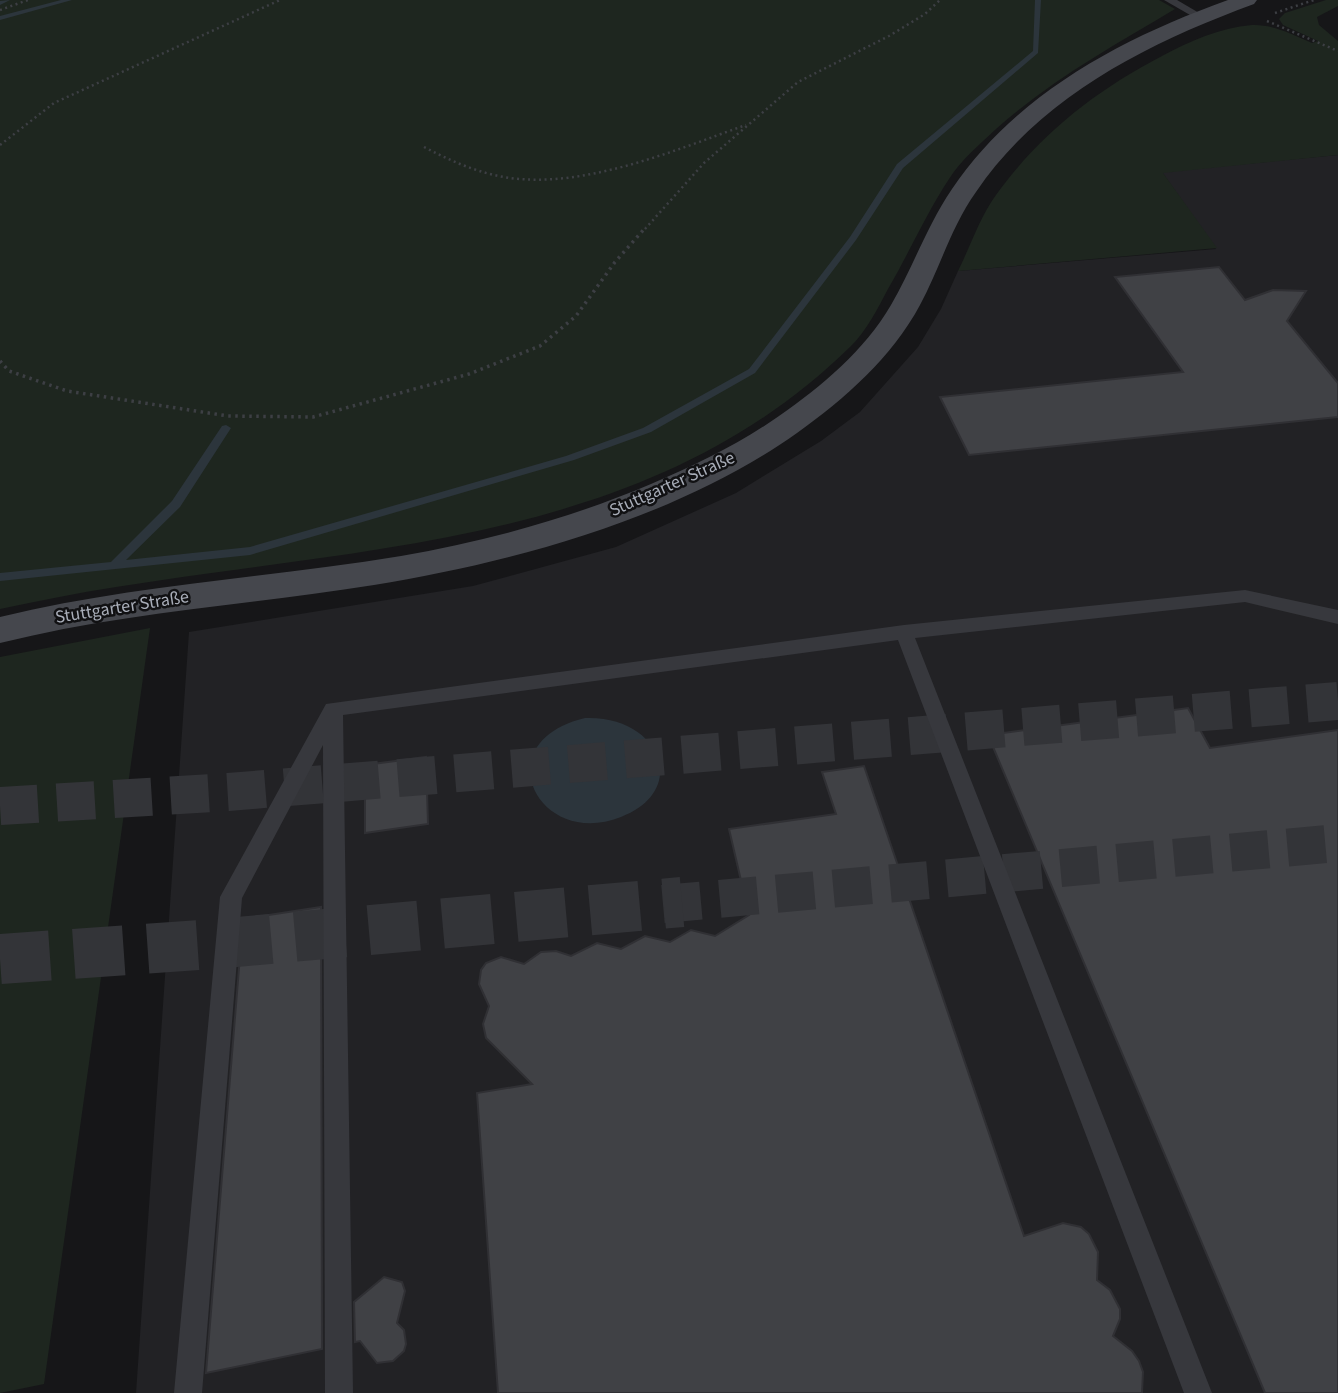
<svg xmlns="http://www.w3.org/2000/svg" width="1338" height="1393" font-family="'Source Sans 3',sans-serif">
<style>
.built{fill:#222225}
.green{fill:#1e261f}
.water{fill:#2c353c}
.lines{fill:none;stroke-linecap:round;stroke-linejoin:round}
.stream{fill:#2c353c;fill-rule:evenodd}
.building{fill:#404145;stroke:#303034;stroke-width:2}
.motorway-tunnel-far1{stroke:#333438;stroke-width:38;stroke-dasharray:38 19;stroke-linecap:butt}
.motorway-tunnel{stroke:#333438;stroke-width:50;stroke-dasharray:50 24;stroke-linecap:butt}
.path-far1{stroke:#3d3f44;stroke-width:2.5;stroke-dasharray:2 3.5;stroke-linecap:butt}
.path{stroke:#3d3f44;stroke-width:3.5;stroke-dasharray:2.5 4.5;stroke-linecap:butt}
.service{fill:#37383d;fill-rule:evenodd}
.secondary{fill:#45474d;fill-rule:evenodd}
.labels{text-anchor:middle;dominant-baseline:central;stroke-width:5;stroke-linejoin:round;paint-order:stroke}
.far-street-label{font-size:18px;fill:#a8adb8;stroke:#111113}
</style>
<rect width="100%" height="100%" fill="#161618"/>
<!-- built -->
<polygon class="built" points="1338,155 1338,1393 136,1393 189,632 473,586 616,547 736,493 821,441 860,412 918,347 941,309 958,271 1216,249 1162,172"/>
<!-- green -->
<g class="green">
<path d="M0,0H1159L1175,9C1113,46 1051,80 996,129C980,144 961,160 949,179C926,214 909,253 888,289C878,308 866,332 850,347C650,543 374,545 116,587C77,593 39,601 0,609Z"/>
<path d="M1326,0H1338V6L1317,17L1319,25L1338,41V155L1163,173L1217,248L958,271C970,247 980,217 996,195C1040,134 1095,91 1162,56C1190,41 1219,28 1252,25C1273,24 1293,35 1312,43L1318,41L1283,25L1279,19L1285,13Z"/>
<polygon points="150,628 44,1384 0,1393 0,657"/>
</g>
<!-- water -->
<path class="water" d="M585,718C660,715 691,790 621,817C538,850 484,742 585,718Z"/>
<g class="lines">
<!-- stream -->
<g class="stream">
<polygon points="10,0 0,5 0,1"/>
<polygon points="61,0 72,0 0,20 0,16"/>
<polygon points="1035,0 1041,0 1038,53 903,168 856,240 755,373 651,432 574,460 250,555 0,581 0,573 111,562 172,501 222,426 226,425 231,428 180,507 126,560 250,547 566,456 643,428 749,369 850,237 897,164 1033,51"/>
</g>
</g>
<!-- building -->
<g class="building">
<polygon points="1219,267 1245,300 1273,290 1306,291 1287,321 1338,383 1338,417 969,455 940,397 1183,372 1115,277"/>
<polygon points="1188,708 1210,748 1338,730 1338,1393 1265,1393 988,735"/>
<polygon points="426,757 428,824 365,833 365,765"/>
<polygon points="864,766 1024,1236 1063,1223 1081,1227 1089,1234 1098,1252 1097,1280 1110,1290 1120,1309 1120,1319 1113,1336 1132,1351 1139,1361 1143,1372 1142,1393 498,1393 477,1093 532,1084 486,1038 483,1024 489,1006 479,984 481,970 486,963 501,957 524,964 541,952 556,951 571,956 597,943 621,949 645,936 670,942 691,930 715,936 749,915 729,829 836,814 822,772"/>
<polygon points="321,907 322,1349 206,1373 243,919"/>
<polygon points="384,1277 402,1282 405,1291 397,1323 404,1330 406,1344 404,1351 393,1361 377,1363 360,1341 355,1342 354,1302"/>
</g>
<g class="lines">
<!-- motorway-tunnel-far1 -->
<g class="motorway-tunnel-far1">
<polyline points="0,806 228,792 1338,701"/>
<polyline points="663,904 1338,843"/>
</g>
<!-- motorway-tunnel -->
<polyline class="motorway-tunnel" points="0,959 214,944 682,902"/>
<!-- path-far1 -->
<g class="path-far1">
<polyline points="0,10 28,0"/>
<polyline points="1275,13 1314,0"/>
<polyline points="1267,21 1338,51"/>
<polyline points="0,145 54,103 280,0"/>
<path d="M424,147C447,159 469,169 494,175C574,194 672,151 746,125"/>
<polyline points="645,229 704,163 798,82 889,36 925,14 940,0"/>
</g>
<!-- path -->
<polyline class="path" points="0,361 9,371 67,391 228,416 313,417 469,374 540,346 576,316 615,262 646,227"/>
<!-- service -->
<g class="service">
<polygon points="1164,0 1177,0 1206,17 1197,19"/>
<polygon points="1245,590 1338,610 1338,624 1245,602 915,638 1212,1393 1184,1393 898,640 343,715 353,1393 325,1393 323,745 242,898 202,1393 174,1393 220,897 326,704 904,625"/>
</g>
<!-- secondary -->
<path class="secondary" d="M1228,0H1257L1254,4C1148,43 1041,96 976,192C951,227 940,268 920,305C892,357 845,399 797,433C679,517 516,562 374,585C249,605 123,612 0,643V617C132,585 268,578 401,556C487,541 571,518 651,484C696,465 739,444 779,416C821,387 865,350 891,305C913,267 927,226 952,189C1016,94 1122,38 1228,0Z"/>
</g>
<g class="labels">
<!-- far-street labels -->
<g class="far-street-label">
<text transform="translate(672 484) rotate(-24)">Stuttgarter Straße</text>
<text transform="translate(122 607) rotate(-9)">Stuttgarter Straße</text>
</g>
</g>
</svg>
